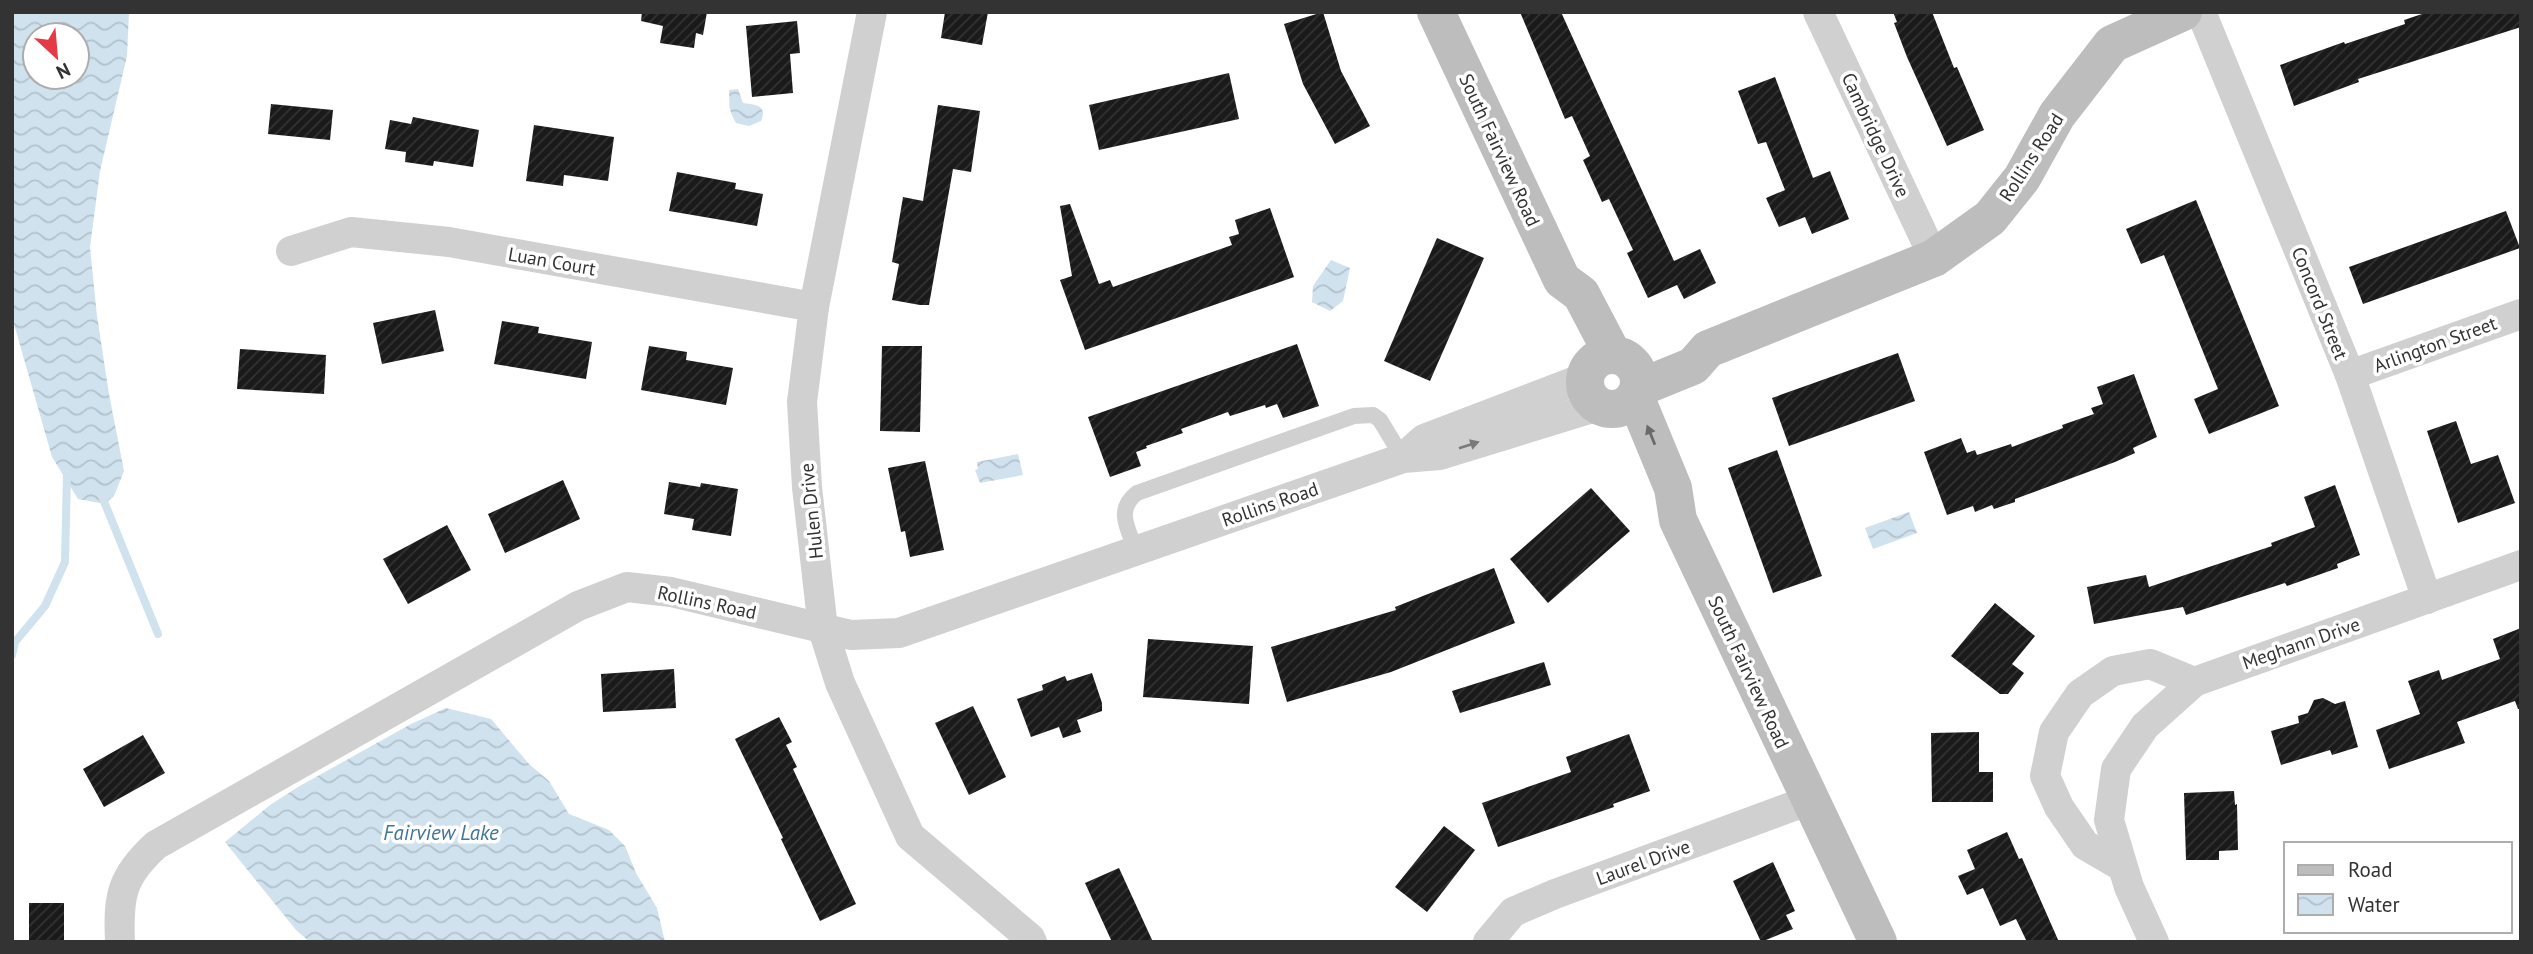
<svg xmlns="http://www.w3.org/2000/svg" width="2533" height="954" font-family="'PT Sans',sans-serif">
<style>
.water{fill:url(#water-waves);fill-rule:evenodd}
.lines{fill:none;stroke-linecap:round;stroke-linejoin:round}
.stream{stroke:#cfe2ee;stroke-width:8}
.building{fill:url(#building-hatch)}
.lane{stroke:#d0d0d0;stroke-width:16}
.street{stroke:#d0d0d0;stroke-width:30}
.secondary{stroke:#bdbdbd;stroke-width:38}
.oneway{fill:#6a6a6a}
.oneway2{fill:#7a7a7a}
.labels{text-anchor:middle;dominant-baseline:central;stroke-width:7;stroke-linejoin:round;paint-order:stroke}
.street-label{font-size:19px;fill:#333;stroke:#fff}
.water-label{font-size:21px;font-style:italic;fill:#3f7597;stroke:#fff}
</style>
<defs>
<pattern id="water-waves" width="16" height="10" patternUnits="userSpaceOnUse" patternTransform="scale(1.75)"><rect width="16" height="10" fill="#cfe2ee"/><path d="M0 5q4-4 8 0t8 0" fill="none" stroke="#b2c2cd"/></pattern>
<pattern id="building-hatch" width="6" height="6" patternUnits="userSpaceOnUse" patternTransform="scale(1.75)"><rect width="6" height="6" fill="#1a1a1a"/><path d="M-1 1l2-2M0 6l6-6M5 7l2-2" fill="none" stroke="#333"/></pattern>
</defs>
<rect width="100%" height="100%" fill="#fff"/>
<!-- water -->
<g class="water">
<path d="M12,12H129L127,56L100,171L90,247L97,316L109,394L124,471L114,496L105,504L78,499L52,457L12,317ZM77,35V77H35V35Z"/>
<path d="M738,89L743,103C754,105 768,104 761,121L749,126L736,123C727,107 730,105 729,90Z"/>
<polygon points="1331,260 1350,268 1343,301 1330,311 1312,302 1313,286"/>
<polygon points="1018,454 1023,475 980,483 975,470 978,469 977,462"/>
<polygon points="1909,512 1917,533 1873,549 1865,528"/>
<polygon points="446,708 491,719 529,764 549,781 569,814 609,830 625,846 636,873 657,908 665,942 310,942 296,930 225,842 270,805 298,787 411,724"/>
</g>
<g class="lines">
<!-- stream -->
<g class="stream">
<polyline points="101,494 158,634"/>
<polyline points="12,655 15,642 45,606 65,562 67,474"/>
</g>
</g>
<!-- building -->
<g class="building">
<polygon points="642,12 707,12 703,35 696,33 694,48 660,43 663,26 641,21"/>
<polygon points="945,12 988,12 982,45 941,38"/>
<polygon points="1323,12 1341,71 1370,126 1335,144 1303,84 1284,24"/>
<polygon points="1520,12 1561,12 1674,261 1700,249 1716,283 1684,299 1677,285 1648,298 1627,253 1633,250 1609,199 1602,202 1583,160 1590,156 1572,116 1565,119"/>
<polygon points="1893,12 1932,12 1954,68 1957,67 1984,130 1947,146 1907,57 1894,23 1897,22"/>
<polygon points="2428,12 2521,12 2521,27 2358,79 2359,82 2294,106 2280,65 2344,42 2345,44 2405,24 2404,20"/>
<polygon points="797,21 800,53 790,54 793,93 752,97 746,26"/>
<polygon points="1229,73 1239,119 1099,150 1089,105"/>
<polygon points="1775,77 1813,178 1830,171 1849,219 1812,234 1805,217 1779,227 1766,198 1785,190 1766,142 1758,144 1738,91"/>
<polygon points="271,104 333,110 330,140 268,134"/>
<polygon points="938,105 980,111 971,172 953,169 929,305 920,305 892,300 899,264 892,262 903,197 923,201"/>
<polygon points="413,117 479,130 473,167 434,161 433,166 405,162 406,152 385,149 390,120 411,124"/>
<polygon points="534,125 614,137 608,181 564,175 563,186 526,181"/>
<polygon points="677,172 736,183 735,189 763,194 757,226 669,211"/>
<polygon points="2196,200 2279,406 2209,434 2194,399 2218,389 2164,255 2141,264 2126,229"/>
<polygon points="1070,204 1099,284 1110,280 1113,287 1232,245 1229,237 1239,234 1235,220 1270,208 1294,277 1085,350 1060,280 1072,276 1060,206"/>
<polygon points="2506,211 2520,248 2363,304 2349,267"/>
<polygon points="1437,238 1484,258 1430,381 1384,361"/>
<polygon points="435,310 444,351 382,364 373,323"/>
<polygon points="502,321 539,327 538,333 592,342 586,379 494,364"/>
<polygon points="1297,344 1319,406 1283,418 1277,404 1266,408 1265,405 1230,416 1228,412 1181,429 1183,433 1146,446 1147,448 1136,452 1141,466 1110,477 1088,417"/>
<polygon points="649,346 687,352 686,360 733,368 726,405 641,390"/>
<polygon points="882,346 922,346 920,432 880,431"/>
<polygon points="240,349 326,355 324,394 237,389"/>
<polygon points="1898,353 1915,401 1789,446 1772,398"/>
<polygon points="2134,374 2157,437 2133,448 2135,453 2115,462 2015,499 2015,502 1994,509 1992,505 1975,512 1973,506 1947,515 1924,452 1961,438 1967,453 1975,450 1977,455 2011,444 2012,447 2063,428 2062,425 2094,414 2091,408 2103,404 2097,387"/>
<polygon points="2456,421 2471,464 2498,455 2515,503 2458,523 2427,431"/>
<polygon points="1777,450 1822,576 1773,593 1728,468"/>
<polygon points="925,461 944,550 910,557 905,531 901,532 888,468"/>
<polygon points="563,480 580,519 505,553 488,514"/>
<polygon points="669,482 700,487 701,483 738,489 731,536 692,530 694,519 664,514"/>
<polygon points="2335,485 2360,555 2337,564 2338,568 2287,586 2285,583 2186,615 2183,607 2094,624 2087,587 2146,575 2149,587 2272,546 2271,543 2315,527 2304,497"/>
<polygon points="1591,488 1630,531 1548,603 1510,559"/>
<polygon points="447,525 471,570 408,604 383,559"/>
<polygon points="1494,568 1515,623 1391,672 1287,702 1271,647 1396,610 1395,607"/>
<polygon points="1995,603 2035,636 2012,664 2024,673 2008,694 2000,694 1951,656"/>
<polygon points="2521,628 2521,709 2518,709 2515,701 2457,722 2465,743 2389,769 2376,730 2420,714 2408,681 2439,670 2442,680 2500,659 2493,639"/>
<polygon points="1148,639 1253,646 1249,704 1143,697"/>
<polygon points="1544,662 1551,685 1460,713 1452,691"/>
<polygon points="674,669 676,708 603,712 601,674"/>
<polygon points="1092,673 1102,703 1102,711 1077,720 1081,732 1063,738 1059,727 1031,737 1017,699 1043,690 1042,685 1065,676 1067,681"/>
<polygon points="2323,698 2335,704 2345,701 2358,747 2332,755 2330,750 2281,765 2271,731 2299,723 2298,716 2308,713 2314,700"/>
<polygon points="973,706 1006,777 969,795 935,723"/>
<polygon points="779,717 792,742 786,745 797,767 793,769 856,904 820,921 781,839 783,838 735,739"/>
<polygon points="1979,732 1979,772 1993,772 1993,802 1932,802 1931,733"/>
<polygon points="1629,734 1650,791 1613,804 1614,807 1498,847 1482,803 1571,772 1566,757"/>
<polygon points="143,735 165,773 104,807 83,769"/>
<polygon points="2234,791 2235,805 2237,804 2238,850 2219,851 2219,860 2186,860 2184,793"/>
<polygon points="1444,826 1475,850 1427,912 1395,887"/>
<polygon points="2007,832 2019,859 2022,858 2059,942 2027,942 2016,919 2000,926 1983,888 1967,895 1958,876 1975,869 1967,850"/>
<polygon points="1773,862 1795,911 1786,915 1793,929 1761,942 1733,881"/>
<polygon points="1119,868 1153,942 1112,942 1085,883"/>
<rect x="29" y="903" width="35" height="39"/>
</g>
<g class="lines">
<!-- lane -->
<path class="lane" d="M1136,550C1128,529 1115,510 1137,493L1354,416L1373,415L1380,420L1403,458"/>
<!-- street -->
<g class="street">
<polyline points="872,12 814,307 802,402 807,487 823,629 840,683 910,836 1030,938 1032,942"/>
<polyline points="1818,12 1934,258"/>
<polyline points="2201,12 2350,375 2427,599"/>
<polyline points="291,251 351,232 449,242 814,307"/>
<polyline points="2350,375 2521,314"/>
<polyline points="1405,456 1424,439 1586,377"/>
<polyline points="2121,866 2085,845 2059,807 2045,776 2054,732 2080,694 2113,671 2150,664 2194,682"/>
<path d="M120,942C118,896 121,877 156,845L578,606L627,587L671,592L851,635L899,633L1403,458L1440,455L1599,406"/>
<polyline points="1488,942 1513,912 1555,894 1810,800"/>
<polyline points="2154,942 2129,887 2109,820 2116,769 2145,726 2194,682 2521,565"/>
</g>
<!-- secondary -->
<g class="secondary">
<polyline points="1436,12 1562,280 1581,294 1613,355"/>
<circle cx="1612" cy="382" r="27"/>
<polyline points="1639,388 1693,366 1708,349 1934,258 1990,218 2022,178 2057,115 2112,44 2183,12"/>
<polyline points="1635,396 1673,488 1678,520 1878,942"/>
</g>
</g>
<!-- one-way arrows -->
<defs><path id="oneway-solid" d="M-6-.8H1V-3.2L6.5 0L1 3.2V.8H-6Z" transform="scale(1.75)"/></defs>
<use class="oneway" href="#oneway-solid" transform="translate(1651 435) rotate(-112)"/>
<use class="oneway2" href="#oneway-solid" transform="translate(1469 445) rotate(-18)"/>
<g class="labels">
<!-- street labels -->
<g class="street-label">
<text transform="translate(1876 135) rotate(65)">Cambridge Drive</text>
<text transform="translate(1500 150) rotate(65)">South Fairview Road</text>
<text transform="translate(2031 157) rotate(-57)">Rollins Road</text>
<text transform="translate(552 261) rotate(10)">Luan Court</text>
<text transform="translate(2320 303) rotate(68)">Concord Street</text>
<text transform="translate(2435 344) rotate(-20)">Arlington Street</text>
<text transform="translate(1270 504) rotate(-19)">Rollins Road</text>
<text transform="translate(811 511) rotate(-96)">Hulen Drive</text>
<text transform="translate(707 602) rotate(12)">Rollins Road</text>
<text transform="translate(2301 643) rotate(-19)">Meghann Drive</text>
<text transform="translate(1749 672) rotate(65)">South Fairview Road</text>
<text transform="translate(1643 862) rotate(-20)">Laurel Drive</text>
</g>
<!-- water labels -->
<g class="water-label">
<text x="441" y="832">Fairview Lake</text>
</g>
</g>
<!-- border -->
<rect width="2533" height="954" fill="none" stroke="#333333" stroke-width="28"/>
<!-- legend -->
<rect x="2284" y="842" width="228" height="91" fill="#ffffff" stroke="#adadad" stroke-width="2"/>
<rect x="2298" y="865" width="35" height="10" fill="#bdbdbd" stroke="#adadad" stroke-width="2"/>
<text x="2348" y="877" font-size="21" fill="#333333">Road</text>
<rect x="2298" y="894" width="35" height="21" fill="url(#water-waves)" stroke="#adadad" stroke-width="2"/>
<text x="2348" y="912" font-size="21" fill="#333333">Water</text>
<!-- north arrow -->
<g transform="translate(56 56) rotate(154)"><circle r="33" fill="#ffffff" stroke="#adadad" stroke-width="2"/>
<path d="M0-5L12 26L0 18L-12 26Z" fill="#e63946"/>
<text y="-10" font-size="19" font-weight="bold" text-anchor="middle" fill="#333333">N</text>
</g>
</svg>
